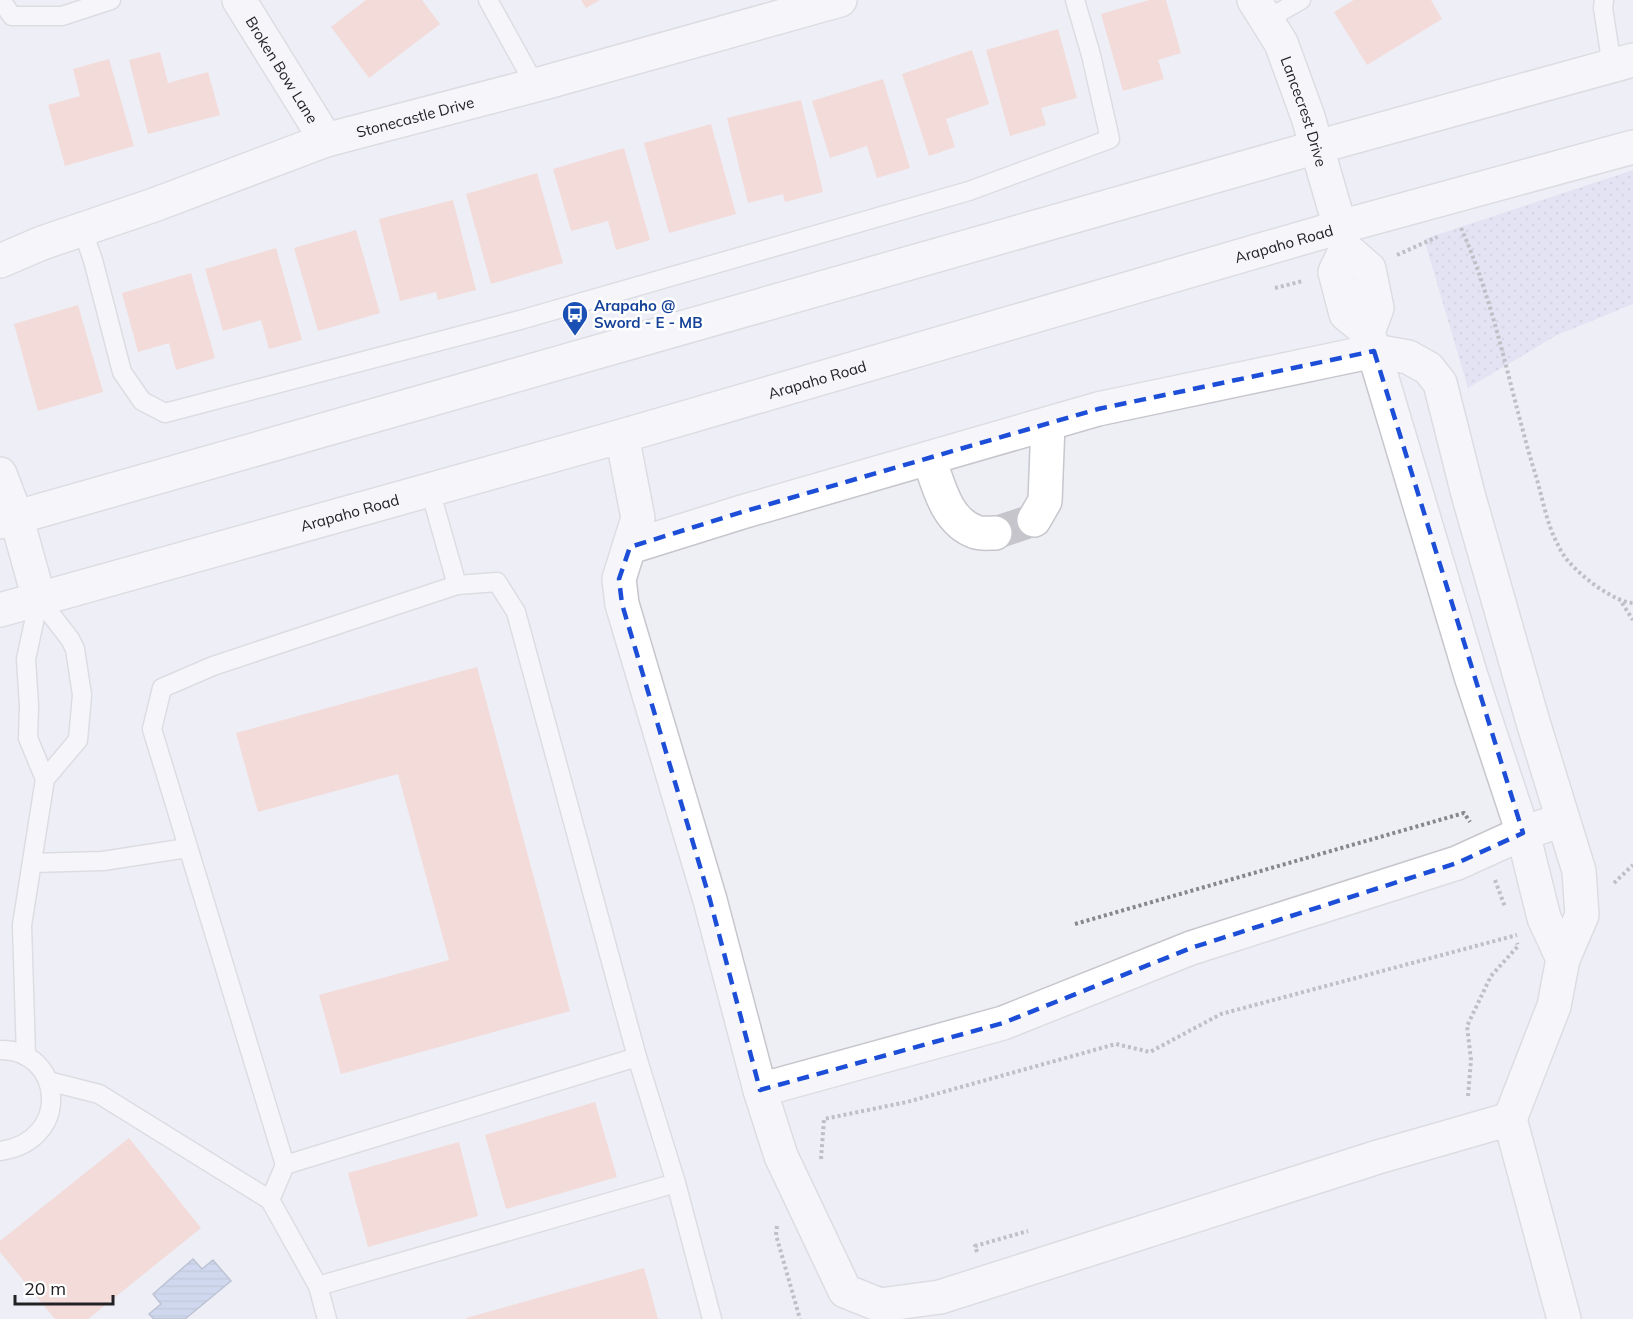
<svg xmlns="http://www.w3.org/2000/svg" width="1633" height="1319" font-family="Mulish,sans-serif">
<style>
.grass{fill:url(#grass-dots)}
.water{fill:url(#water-rules);stroke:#808eab;stroke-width:1.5}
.building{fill:#f6c3b5}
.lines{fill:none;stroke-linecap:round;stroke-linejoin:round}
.street-tunnel{stroke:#c5c5cb;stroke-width:33;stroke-dasharray:33 16;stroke-linecap:butt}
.lane-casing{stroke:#c7c6cd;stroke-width:21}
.street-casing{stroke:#c7c6cd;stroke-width:36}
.secondary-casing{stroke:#c7c6cd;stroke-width:36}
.path{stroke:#86868b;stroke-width:4;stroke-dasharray:3 3;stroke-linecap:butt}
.lane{stroke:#fff;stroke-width:18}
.street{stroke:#fff;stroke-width:33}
.secondary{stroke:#fff;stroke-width:33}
.marked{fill:none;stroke:#1d4ed8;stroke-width:4.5;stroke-dasharray:12 8;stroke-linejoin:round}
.labels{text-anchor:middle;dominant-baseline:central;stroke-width:5;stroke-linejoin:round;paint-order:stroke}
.street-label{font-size:15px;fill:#222224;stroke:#fff}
.transit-label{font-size:15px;font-weight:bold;fill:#164399;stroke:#fff;text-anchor:start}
</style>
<defs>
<pattern id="grass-dots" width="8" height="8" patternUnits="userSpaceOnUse" patternTransform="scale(1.5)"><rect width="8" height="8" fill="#d6d4f2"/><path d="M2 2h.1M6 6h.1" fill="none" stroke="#b7b6cf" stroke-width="1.8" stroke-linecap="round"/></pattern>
<pattern id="water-rules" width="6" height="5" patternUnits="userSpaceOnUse" patternTransform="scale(1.5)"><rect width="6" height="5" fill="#a9bde5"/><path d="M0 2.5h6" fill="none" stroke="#91a2c4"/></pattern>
</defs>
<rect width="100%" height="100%" fill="#eeeef5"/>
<!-- grass -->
<polygon class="grass" points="1633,170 1633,304 1557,335 1468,388 1424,239"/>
<!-- water -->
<polygon class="water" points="193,1259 202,1269 213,1260 231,1281 185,1319 154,1319 149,1314 161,1304 153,1294"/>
<!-- building -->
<g class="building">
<polygon points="366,0 422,0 440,24 369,78 331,27"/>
<polygon points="581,0 600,0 586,8"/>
<polygon points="1149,0 1166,0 1181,53 1158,60 1164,79 1123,91 1101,14"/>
<polygon points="1354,0 1431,0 1442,19 1367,65 1334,12"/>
<polygon points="1058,29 1077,98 1041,108 1046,125 1010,136 986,50"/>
<polygon points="972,50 989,104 946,119 955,147 929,156 902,74"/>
<polygon points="160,52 168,83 208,72 220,115 148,134 129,60"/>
<polygon points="109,59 134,146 65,166 48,105 80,96 73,69"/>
<polygon points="883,79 910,168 877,178 867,146 830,158 812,101"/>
<polygon points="801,100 823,192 785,202 783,194 748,203 727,118"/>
<polygon points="711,124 736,214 669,233 644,143"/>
<polygon points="624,148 650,240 616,250 608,221 571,231 553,169"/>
<polygon points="537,173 563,263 491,284 466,194"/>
<polygon points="453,200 476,290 438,300 436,292 400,301 379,219"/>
<polygon points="356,230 380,313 318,331 294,248"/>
<polygon points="276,248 302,340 269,349 261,320 223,331 205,269"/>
<polygon points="191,273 215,358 176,370 169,343 138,352 122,293"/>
<polygon points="78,305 103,392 38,411 14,324"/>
<polygon points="477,667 570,1011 341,1074 319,995 449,960 398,774 258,812 236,733"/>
<polygon points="595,1102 617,1177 506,1209 485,1135"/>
<polygon points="129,1138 201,1228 88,1319 55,1319 0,1252 0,1241"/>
<polygon points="459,1142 478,1216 368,1247 348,1173"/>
<polygon points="644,1268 658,1319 466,1319 466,1318"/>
</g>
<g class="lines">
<!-- street-tunnel -->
<polyline class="street-tunnel" points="995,533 1034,520"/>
<!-- lane casing -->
<g class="lane-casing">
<g id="lane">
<polyline points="1,0 12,16 62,16 111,0"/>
<polyline points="488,0 535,85"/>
<polyline points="1604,0 1603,8 1612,66"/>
<polyline points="1266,20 1301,0"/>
<polyline points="82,229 93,260 122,372 142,401 165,413 520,320 969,191 1110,139 1091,55 1075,0"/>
<polyline points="430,490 457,585"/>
<polyline points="39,599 26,659 29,706 28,738 45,779"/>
<polyline points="32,863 103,861 187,848"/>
<path d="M0,1050C63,1049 73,1141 0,1151"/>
<polyline points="26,1056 22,925 45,779 78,740 82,695 75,649 70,639 39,599"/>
<polyline points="48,1081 99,1094 270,1200 318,1286 327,1319"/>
<polyline points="285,1165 152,729 162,688 213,666 457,585 497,582 516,612 637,1057"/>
<polyline points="676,1183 712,1319"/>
<polyline points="270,1200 285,1165 637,1057 676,1183 318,1286"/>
</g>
</g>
<!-- street casing -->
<g class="street-casing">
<g id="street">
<path id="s1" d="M239,0L326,140"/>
<path id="s2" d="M1254,0L1281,43L1308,117L1340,227"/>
<path id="s3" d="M0,261L42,243L154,205L326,140L547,82L840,0"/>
<polyline points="1368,332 1377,308 1369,269 1346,249 1335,272 1346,314 1368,332 1471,676 1523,833 1544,918 1563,959"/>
<polyline points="622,436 638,518 619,579 622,604 710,900 760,1090 1003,1023 1191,948 1457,863 1523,833 1562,820"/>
<path d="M929,458C938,484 946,522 976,532C981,534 988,533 995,533"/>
<polyline points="0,474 16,516 39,599"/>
<polyline points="1034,520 1045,501 1048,424"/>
<polyline points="630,547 742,512 1098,409 1374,351 1408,357 1428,368 1440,383 1468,494 1533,722 1579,871 1582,915 1563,959 1554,1006 1510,1119 1378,1157 940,1297 880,1305 845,1291 781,1156 760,1090"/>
<polyline points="1510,1119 1564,1319"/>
</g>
</g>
<!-- secondary casing -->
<g class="secondary-casing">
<g id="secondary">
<polyline points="0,522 1317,147 1633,60"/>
<path id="s4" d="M0,610L622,436L1340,227L1633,147"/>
</g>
</g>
<!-- path -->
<g class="path">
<path d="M1461,228C1496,306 1510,392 1535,473C1542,495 1546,522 1557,543C1560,549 1564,557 1569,562C1582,577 1614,602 1633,603"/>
<polyline points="1397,255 1437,237"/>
<polyline points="1275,288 1303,281"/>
<polyline points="1622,603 1633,620"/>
<polyline points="1495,880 1505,907"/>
<polyline points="1614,883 1633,865"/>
<polyline points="1075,924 1464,813 1470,822"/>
<polyline points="1468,1096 1471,1060 1467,1026 1491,976 1518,946 1517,943"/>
<polyline points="821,1159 824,1119 907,1102 1116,1044 1150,1052 1221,1014 1517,935"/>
<polyline points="777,1226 776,1235 800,1319"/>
<polyline points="977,1252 975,1246 1028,1231"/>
</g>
<!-- lane -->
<use href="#lane" class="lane"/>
<!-- street -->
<use href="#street" class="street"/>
<!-- secondary -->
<use href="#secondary" class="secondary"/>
</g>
<!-- marked area -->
<path d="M0 0H1633V1319H0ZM1374,351L1523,833L1457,863L1191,948L1003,1023L760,1090L710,900L622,604L619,579L630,547L742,512L1098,409Z" fill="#eeeef5" fill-opacity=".55" fill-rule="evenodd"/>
<path class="marked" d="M1374,351L1523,833L1457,863L1191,948L1003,1023L760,1090L710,900L622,604L619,579L630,547L742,512L1098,409Z"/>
<!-- icons -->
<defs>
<g id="bus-pin" transform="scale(1.35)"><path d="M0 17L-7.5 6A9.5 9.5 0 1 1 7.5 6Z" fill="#1a4fb4" stroke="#fff"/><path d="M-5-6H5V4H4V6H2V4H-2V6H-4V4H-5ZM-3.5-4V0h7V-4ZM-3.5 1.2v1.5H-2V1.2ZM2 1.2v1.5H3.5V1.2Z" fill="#fff"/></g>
</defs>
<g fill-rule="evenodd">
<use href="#bus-pin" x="575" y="314"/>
</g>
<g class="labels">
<!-- street labels -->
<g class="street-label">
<text stroke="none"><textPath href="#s1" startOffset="82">Broken Bow Lane</textPath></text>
<text stroke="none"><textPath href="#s2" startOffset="123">Lancecrest Drive</textPath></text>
<text stroke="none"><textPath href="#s3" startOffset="440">Stonecastle Drive</textPath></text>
<text stroke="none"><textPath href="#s4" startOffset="1335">Arapaho Road</textPath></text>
<text stroke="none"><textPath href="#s4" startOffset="849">Arapaho Road</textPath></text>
<text stroke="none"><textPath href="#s4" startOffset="363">Arapaho Road</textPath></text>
</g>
<!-- transit labels -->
<g class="transit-label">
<text x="594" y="305">Arapaho @<tspan x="594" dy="17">Sword - E - MB</tspan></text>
</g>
</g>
<!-- scale -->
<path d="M15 1295v9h98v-9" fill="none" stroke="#222224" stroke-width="3"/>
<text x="24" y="1295" font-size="18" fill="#222224" stroke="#ffffff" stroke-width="4.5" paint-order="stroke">20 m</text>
</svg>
